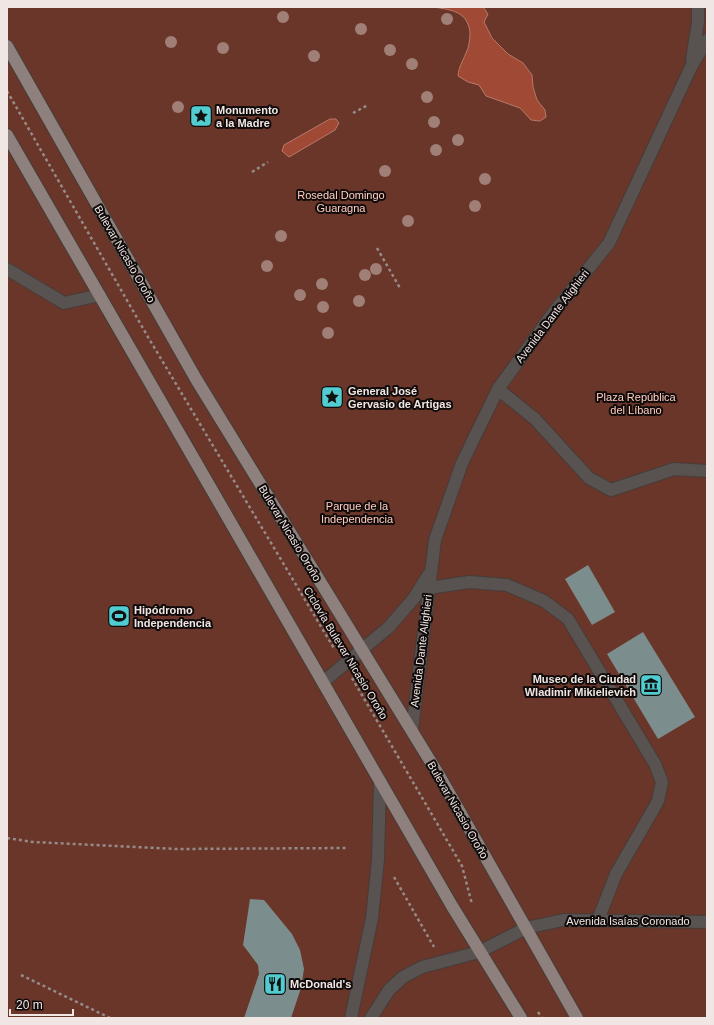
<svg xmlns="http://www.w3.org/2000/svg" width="714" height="1025" font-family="Helvetica,sans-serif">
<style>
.green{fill:#693629}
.water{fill:#a04a35;stroke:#b8796a}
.building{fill:#7c8d8d}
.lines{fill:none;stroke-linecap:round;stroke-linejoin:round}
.minor-casing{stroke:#473c39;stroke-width:14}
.major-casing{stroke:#473c39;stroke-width:14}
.path{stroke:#968b89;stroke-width:2.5;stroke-dasharray:3 3;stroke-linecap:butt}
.minor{stroke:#585250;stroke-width:12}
.major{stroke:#8d807d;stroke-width:12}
.tree{fill:#a07f77}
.labels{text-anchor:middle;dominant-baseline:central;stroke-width:4;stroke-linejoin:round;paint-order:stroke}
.poi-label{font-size:11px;font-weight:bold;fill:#f0e7e5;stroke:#100b0a;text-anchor:start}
.park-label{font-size:11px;fill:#ffcdc0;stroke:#100b0a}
.street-label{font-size:11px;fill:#f0e7e5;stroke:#100b0a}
</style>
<rect width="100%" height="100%" fill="#2c201d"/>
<!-- green -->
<rect class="green" x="7" y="7" width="700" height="1011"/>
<!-- water -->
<g class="water">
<path d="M433,7H483L488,14L484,22L492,38L508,54L523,63L532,75L533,87L537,100L545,110L546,117L540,121L531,120L520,108L486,96L479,85L468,82L458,76C459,66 462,63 466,53C469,47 470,40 470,32C467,11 452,10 433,7Z"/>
<polygon points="330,119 336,119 339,123 335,130 289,157 282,151 284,145"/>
</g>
<!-- building -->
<g class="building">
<polygon points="588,565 615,612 592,625 565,579"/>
<polygon points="643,632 695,717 658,739 607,654"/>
<polygon points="250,899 264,900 292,934 300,950 304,969 301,988 291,1018 244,1018 259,974 258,965 243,945"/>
</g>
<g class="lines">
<!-- minor casing -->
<g class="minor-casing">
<g id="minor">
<polyline points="692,60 698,22 698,7"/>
<polyline points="7,269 64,303 100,295"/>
<polyline points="498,389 535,419 589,478 611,490 674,469 707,471"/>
<polyline points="429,588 469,582 507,585 544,601 568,619 655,764 662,782 658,801 616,874 598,920"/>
<polyline points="323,682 389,627 414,598 429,574"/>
<polyline points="412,730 435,540 462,463 498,389 553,313 609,243 691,67 707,40"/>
<polyline points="351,1018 372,918 378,860 380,781"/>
<polyline points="371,1018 389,990 403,977 422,967 479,952 526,928 563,920 707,922"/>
</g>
</g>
<!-- major casing -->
<g class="major-casing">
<g id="major">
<polyline points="7,46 196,379 440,777 577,1018"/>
<polyline points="7,135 452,906 521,1018"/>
</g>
</g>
<!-- path -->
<g class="path">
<polyline points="7,91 148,337 335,650"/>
<polyline points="353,113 368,105"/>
<polyline points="252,172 268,162"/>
<polyline points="377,248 400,288"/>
<polyline points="352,678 462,866 472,904"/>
<polyline points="7,838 33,842 177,849 347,848"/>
<polyline points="394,877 434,947"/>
<polyline points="21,975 110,1018"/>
<polyline points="538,1012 542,1018"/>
</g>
<!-- minor -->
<use href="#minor" class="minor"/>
<!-- major -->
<use href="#major" class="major"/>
</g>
<!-- trees -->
<g class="tree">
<circle cx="283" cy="17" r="6"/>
<circle cx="447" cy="19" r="6"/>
<circle cx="361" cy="29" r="6"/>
<circle cx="171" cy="42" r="6"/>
<circle cx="223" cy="48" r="6"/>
<circle cx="390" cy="50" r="6"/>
<circle cx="314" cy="56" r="6"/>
<circle cx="412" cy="64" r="6"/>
<circle cx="427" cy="97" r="6"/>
<circle cx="178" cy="107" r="6"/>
<circle cx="434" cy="122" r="6"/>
<circle cx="458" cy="140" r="6"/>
<circle cx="436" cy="150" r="6"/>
<circle cx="385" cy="171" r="6"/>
<circle cx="485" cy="179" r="6"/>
<circle cx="475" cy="206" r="6"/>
<circle cx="408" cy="221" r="6"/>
<circle cx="281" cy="236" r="6"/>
<circle cx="267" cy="266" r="6"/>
<circle cx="376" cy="269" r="6"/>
<circle cx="365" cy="275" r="6"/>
<circle cx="322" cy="284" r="6"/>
<circle cx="300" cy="295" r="6"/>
<circle cx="359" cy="301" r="6"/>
<circle cx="323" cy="307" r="6"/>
<circle cx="328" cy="333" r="6"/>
</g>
<!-- icons -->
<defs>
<g id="sight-square" transform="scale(1.15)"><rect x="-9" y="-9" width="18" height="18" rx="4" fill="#51ccd1" stroke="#100b0a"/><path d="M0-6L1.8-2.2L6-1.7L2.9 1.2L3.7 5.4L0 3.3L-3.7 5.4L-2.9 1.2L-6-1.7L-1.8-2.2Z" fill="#111"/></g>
<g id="stadium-square" transform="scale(1.15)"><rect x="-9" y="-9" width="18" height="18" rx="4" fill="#51ccd1" stroke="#100b0a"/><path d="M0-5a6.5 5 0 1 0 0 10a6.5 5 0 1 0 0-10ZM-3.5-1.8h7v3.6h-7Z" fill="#111"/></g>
<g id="museum-square" transform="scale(1.15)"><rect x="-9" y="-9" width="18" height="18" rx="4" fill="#51ccd1" stroke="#100b0a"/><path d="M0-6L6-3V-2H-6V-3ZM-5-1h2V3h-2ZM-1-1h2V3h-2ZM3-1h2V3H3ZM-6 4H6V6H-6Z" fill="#111"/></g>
<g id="restaurant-square" transform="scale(1.15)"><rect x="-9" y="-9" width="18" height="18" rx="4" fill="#51ccd1" stroke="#100b0a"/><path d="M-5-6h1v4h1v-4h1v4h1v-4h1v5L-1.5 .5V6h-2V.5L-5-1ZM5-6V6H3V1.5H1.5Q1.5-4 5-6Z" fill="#111"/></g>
</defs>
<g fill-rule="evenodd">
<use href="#sight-square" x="201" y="116"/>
<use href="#sight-square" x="332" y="397"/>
<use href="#stadium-square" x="119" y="616"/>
<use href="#museum-square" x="651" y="685"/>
<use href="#restaurant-square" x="275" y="984"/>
</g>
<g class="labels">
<!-- poi labels -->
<g class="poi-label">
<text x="216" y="110">Monumento<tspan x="216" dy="13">a la Madre</tspan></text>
<text x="348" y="391">General José<tspan x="348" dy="13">Gervasio de Artigas</tspan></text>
<text x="134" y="610">Hipódromo<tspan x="134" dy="13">Independencia</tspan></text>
<text x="636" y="679" text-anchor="end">Museo de la Ciudad<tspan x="636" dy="13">Wladimir Mikielievich</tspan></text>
<text x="290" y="984">McDonald's</text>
</g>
<!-- park labels -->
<g class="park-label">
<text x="341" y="195">Rosedal Domingo<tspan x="341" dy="13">Guaragna</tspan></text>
<text x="636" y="397">Plaza República<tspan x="636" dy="13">del Líbano</tspan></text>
<text x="357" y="506">Parque de la<tspan x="357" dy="13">Independencia</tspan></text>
</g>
<!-- street labels -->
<g class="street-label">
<text transform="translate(125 254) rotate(60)">Bulevar Nicasio Oroño</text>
<text transform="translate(552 316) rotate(-53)">Avenida Dante Alighieri</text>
<text transform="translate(290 533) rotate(59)">Bulevar Nicasio Oroño</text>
<text transform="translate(421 651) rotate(-83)">Avenida Dante Alighieri</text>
<text transform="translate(346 653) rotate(59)">Ciclovía Bulevar Nicasio Oroño</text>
<text transform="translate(458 810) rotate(60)">Bulevar Nicasio Oroño</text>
<text x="628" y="921">Avenida Isaías Coronado</text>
</g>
</g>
<!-- border -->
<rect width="714" height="1025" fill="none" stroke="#f0e7e5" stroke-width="16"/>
<!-- scale -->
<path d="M10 1009v6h63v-6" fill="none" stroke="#f0e7e5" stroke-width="2"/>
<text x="16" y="1009" font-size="12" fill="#f0e7e5" stroke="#100b0a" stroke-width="3" paint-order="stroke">20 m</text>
</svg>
